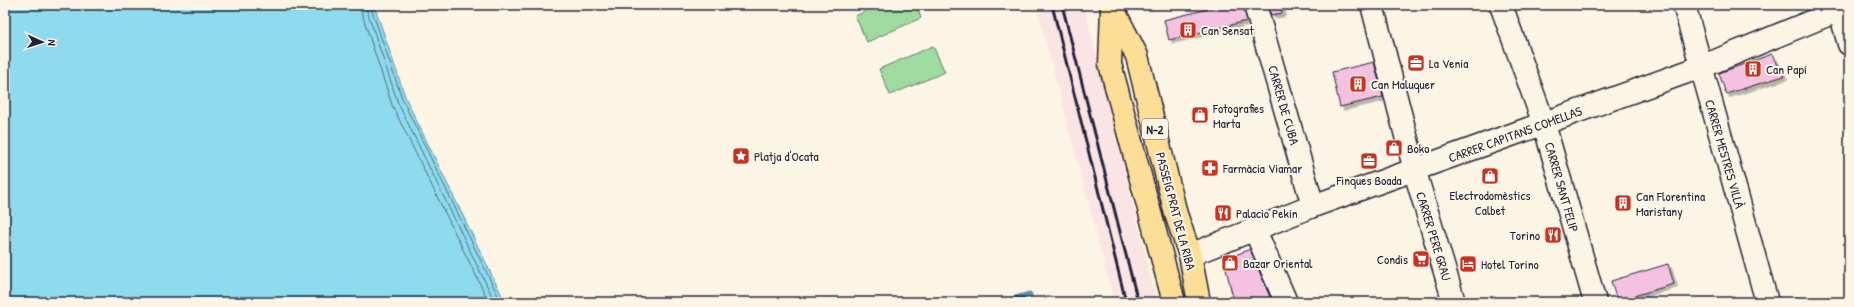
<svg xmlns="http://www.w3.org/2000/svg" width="1854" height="307" font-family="'Patrick Hand',sans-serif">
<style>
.built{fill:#fae5e4}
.green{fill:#9fdaa1;stroke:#607e6e}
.water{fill:#8ddbed;stroke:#6291a6}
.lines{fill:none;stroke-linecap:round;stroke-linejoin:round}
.shore{stroke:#4d6c82;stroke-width:1}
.stream{stroke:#6291a6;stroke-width:7}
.building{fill:#f4c1e0;stroke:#22223b;filter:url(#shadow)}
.street-casing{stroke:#22223b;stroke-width:25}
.primary-casing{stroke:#22223b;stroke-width:25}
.street{stroke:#fcf5e5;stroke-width:22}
.primary{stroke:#fcde96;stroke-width:22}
.rail{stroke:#22223b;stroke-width:3}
.labels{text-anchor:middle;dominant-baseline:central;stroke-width:4;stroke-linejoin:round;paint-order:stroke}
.shield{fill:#fcf5e5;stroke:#63616e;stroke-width:1}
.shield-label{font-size:12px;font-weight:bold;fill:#22223b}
.poi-label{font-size:13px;fill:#22223b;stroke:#fcf5e5;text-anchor:start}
.street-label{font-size:13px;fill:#22223b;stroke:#fcf5e5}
</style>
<defs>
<filter id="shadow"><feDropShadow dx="3.5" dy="3.5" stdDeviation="0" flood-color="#0004"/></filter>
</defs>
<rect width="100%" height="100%" fill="#fcf5e5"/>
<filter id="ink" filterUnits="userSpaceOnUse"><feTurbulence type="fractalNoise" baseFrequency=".025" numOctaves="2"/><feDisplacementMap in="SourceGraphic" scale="8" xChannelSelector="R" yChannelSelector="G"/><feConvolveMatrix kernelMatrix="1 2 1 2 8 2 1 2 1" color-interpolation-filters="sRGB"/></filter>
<g filter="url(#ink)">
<!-- built -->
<polygon class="built" points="1036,5 1084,5 1157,302 1114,302"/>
<!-- green -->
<g class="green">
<polygon points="879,5 916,5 921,18 867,42 855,16"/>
<polygon points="933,46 945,72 890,95 879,69"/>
</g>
<!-- water -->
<polygon class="water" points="5,5 374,5 406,99 505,302 5,302"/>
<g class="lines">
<!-- shore -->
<g class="shore">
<polyline points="359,5 392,105 489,302"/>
<polyline points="365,5 398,103 495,302"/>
<polyline points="370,5 403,101 501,302"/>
</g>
<!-- stream -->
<polyline class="stream" points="1006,302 1029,295"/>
</g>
<!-- building -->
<g class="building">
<polygon points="1224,5 1243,5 1247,21 1169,40 1164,20"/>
<polygon points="1268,5 1282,5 1282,13 1271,15"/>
<polygon points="1772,54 1784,76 1726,94 1719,73"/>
<polygon points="1374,62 1383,97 1340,107 1332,72"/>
<polygon points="1250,249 1272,302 1234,302 1224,260"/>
<polygon points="1668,264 1674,284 1617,301 1611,281"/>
</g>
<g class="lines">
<!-- street casing -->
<g class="street-casing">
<g id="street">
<polyline points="1255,5 1313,206"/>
<polyline points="1372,5 1418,182 1454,302"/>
<polyline points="1501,5 1544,124 1595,302"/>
<polyline points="1684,5 1767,302"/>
<polyline points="1838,5 1849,44"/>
<polyline points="1255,230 1286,302"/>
<polyline points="1190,255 1313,206 1701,67 1849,6"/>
</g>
</g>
<!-- primary casing -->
<g class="primary-casing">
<g id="primary">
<polyline points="1111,5 1137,56 1176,214 1190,255 1199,302"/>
<polyline points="1112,9 1110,64 1174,302"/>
</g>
</g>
<!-- street -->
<use href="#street" class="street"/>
<!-- primary -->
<use href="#primary" class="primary"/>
<!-- rail -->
<g class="rail">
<polyline points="1052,5 1126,302"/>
<polyline points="1062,5 1138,302"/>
</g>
</g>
</g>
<!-- icons -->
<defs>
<g id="building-square" transform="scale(0.9)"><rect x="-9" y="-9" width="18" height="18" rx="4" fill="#c8321e" stroke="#fcf5e5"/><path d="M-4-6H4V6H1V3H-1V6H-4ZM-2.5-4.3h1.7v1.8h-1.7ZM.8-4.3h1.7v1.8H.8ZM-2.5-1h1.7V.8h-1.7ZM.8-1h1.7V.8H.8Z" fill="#fff"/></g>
<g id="office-square" transform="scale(0.9)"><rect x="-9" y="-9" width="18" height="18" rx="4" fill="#c8321e" stroke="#fcf5e5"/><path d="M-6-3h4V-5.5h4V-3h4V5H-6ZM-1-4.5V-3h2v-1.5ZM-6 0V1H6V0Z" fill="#fff"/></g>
<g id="shop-square" transform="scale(0.9)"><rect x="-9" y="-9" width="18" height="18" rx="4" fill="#c8321e" stroke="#fcf5e5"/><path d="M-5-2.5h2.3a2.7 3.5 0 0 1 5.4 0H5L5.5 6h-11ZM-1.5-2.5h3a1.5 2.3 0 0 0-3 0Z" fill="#fff"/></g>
<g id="sight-square" transform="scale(0.9)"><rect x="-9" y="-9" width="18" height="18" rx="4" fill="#c8321e" stroke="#fcf5e5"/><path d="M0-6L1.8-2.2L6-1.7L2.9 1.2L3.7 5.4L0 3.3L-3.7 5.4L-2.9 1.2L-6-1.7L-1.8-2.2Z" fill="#fff"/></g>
<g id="pharmacy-square" transform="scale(0.9)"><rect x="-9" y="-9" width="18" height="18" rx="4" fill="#c8321e" stroke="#fcf5e5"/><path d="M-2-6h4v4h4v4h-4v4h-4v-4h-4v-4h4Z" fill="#fff"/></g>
<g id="restaurant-square" transform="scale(0.9)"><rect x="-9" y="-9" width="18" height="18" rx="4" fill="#c8321e" stroke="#fcf5e5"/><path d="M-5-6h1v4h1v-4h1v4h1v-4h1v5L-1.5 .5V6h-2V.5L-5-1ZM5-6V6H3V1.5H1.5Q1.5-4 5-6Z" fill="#fff"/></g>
<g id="supermarket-square" transform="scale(0.9)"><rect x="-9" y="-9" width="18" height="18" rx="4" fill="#c8321e" stroke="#fcf5e5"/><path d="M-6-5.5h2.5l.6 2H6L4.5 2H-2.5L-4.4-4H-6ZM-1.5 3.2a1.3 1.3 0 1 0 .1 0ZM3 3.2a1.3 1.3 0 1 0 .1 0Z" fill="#fff"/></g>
<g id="hotel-square" transform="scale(0.9)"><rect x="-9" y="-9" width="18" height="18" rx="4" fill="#c8321e" stroke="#fcf5e5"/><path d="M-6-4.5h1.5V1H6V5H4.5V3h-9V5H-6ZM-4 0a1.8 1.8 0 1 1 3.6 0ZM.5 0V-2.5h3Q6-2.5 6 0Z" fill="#fff"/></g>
</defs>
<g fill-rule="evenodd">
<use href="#building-square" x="1188" y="30"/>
<use href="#office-square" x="1416" y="63"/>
<use href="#building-square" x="1753" y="69"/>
<use href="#building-square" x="1358" y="84"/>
<use href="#shop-square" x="1200" y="115"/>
<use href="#shop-square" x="1394" y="148"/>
<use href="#sight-square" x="741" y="156"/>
<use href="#office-square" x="1369" y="161"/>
<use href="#pharmacy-square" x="1210" y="168"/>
<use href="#shop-square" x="1490" y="176"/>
<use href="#building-square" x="1623" y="203"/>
<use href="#restaurant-square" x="1223" y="213"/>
<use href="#restaurant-square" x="1553" y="235"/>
<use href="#supermarket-square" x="1421" y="259"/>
<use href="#shop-square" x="1230" y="263"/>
<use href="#hotel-square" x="1468" y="264"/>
</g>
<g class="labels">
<!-- shield labels -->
<rect class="shield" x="1142" y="119" width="26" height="20" rx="3"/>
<g class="shield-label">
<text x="1155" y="129">N-2</text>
</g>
<!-- poi labels -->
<g class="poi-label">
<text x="1201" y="30">Can Sensat</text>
<text x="1429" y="63">La Venia</text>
<text x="1766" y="69">Can Papí</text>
<text x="1371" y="84">Can Maluquer</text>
<text x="1213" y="108">Fotografies<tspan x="1213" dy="15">Marta</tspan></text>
<text x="1407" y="148">Boko</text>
<text x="754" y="156">Platja d'Ocata</text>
<text x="1223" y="168">Farmàcia Viamar</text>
<text x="1369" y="180" text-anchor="middle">Finques Boada</text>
<text x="1490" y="195" text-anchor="middle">Electrodomèstics<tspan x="1490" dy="15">Calbet</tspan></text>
<text x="1636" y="196">Can Florentina<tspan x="1636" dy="15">Maristany</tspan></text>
<text x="1236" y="213">Palacio Pekín</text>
<text x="1540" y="235" text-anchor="end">Torino</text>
<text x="1408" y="259" text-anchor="end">Condis</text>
<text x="1243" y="263">Bazar Oriental</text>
<text x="1481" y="264">Hotel Torino</text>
</g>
<!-- street labels -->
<g class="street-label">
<text transform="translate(1284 105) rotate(74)">CARRER DE CUBA</text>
<text transform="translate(1515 134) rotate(-20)">CARRER CAPITANS COMELLAS</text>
<text transform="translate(1725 154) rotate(74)">CARRER MESTRES VILLÀ</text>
<text transform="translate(1562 187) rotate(74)">CARRER SANT FELIP</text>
<text transform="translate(1176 211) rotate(75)">PASSEIG PRAT DE LA RIBA</text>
<text transform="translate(1434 236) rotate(73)">CARRER PERE GRAU</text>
</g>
</g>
<!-- margin -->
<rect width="1854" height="307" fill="none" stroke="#fcf5e5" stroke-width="20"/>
<rect x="10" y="10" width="1834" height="287" fill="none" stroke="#22223b" stroke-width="1.5" filter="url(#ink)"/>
<!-- north arrow -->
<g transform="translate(42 42) rotate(93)" stroke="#fcf5e5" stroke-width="3" paint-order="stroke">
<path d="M0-3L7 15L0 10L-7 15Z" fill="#22223b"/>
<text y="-6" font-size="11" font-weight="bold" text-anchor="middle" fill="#22223b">N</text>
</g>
</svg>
